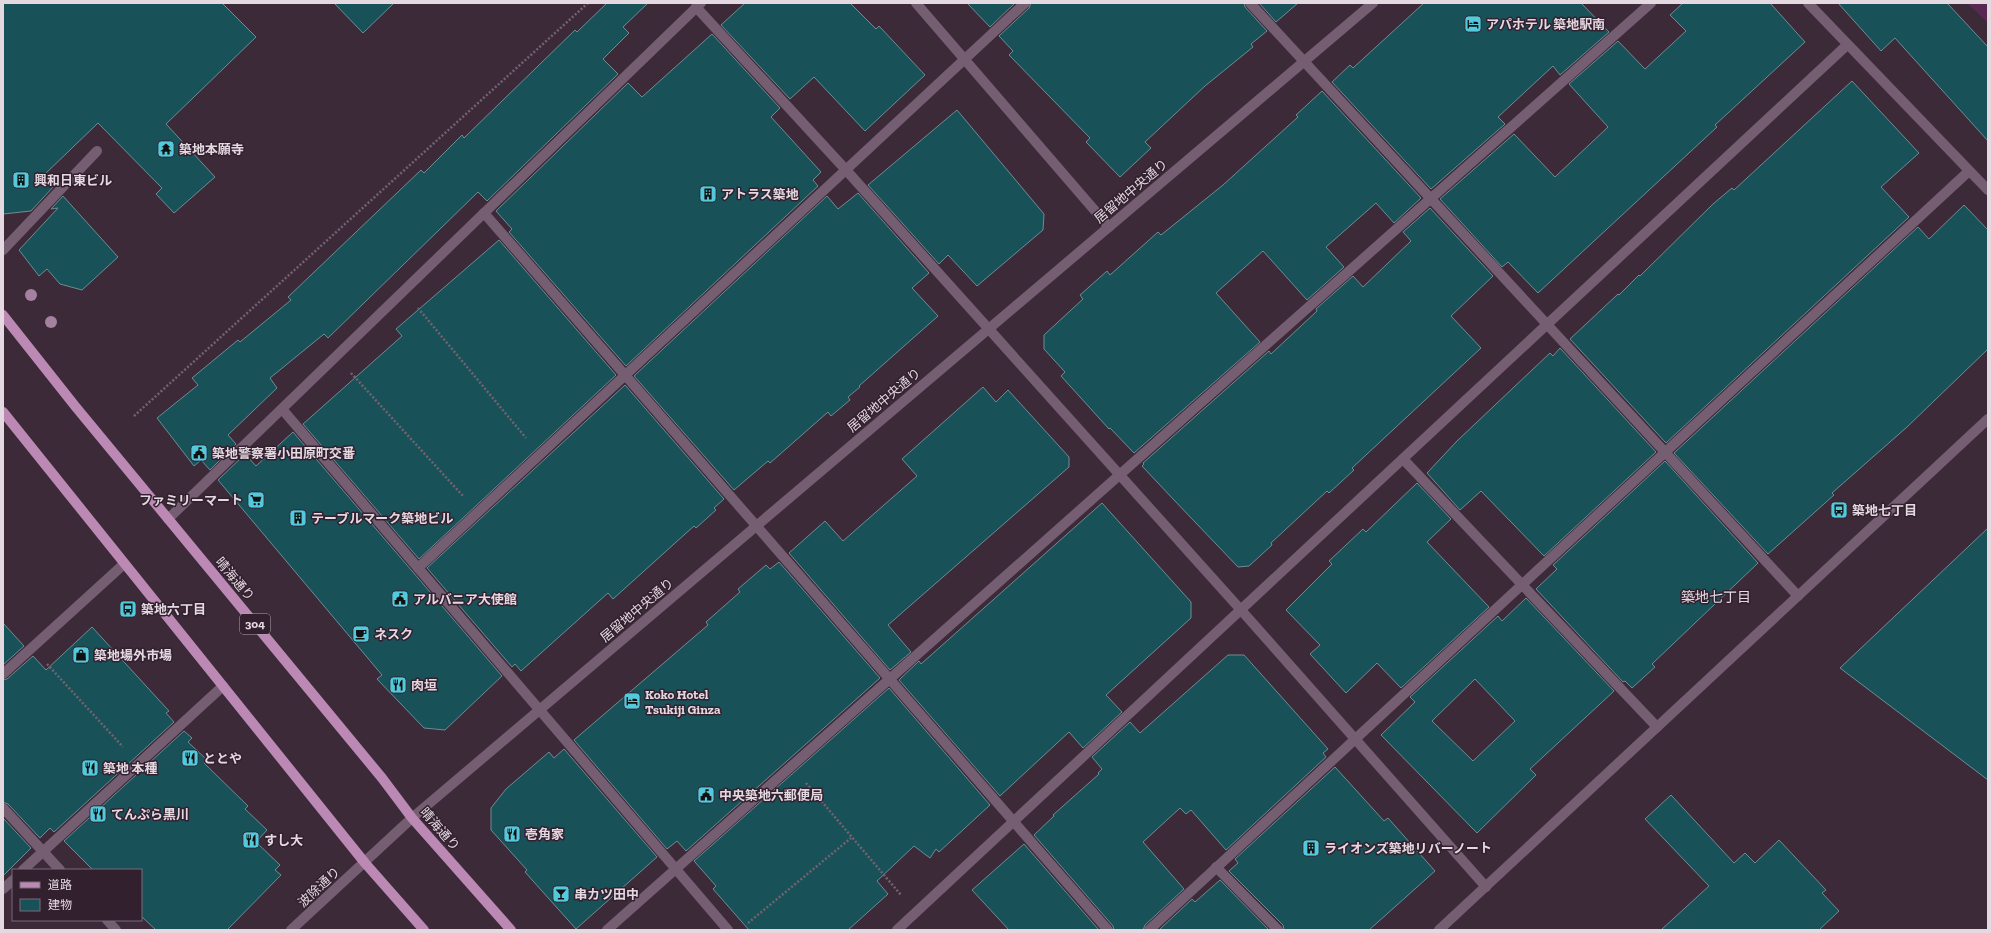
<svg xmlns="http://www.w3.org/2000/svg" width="1991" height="933" font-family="'Zilla Slab','Noto Sans JP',serif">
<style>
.green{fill:#582852}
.building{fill:#195159;stroke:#6d8d92;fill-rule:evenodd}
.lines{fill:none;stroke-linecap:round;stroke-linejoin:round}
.path{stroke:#736370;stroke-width:2.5;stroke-dasharray:2 2;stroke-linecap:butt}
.service{stroke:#765e72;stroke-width:10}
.minor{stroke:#765e72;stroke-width:10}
.tertiary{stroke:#765e72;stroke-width:10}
.primary{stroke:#bb89b3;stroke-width:10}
.tree{fill:#a4819f}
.labels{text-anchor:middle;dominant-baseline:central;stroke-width:3;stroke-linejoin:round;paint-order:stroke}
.shield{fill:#32202f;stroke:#afa1ac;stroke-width:1}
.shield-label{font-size:12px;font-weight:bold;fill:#e4d8e1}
.poi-label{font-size:13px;font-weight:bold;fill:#e4d8e1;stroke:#32202f;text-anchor:start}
.street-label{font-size:13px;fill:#e4d8e1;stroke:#32202f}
.neighbourhood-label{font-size:14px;fill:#e4d8e1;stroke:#32202f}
</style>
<rect width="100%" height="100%" fill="#3c2a39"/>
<!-- green -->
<polygon class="green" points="1967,3 1988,3 1988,23"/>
<!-- building -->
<g class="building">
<polygon points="3,3 222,3 256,37 166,124 215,177 174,213 156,194 162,188 98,123 44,175 54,186 31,211 3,214"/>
<polygon points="334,3 394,3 363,33"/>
<polygon points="607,3 648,3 623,27 629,33 603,59 618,74 487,201 478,192 328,338 324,334 270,378 277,388 228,435 236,444 210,470 201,460 194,466 157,418 198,385 192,378 238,340 240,342 291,300 288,297 421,170 424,173 462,135 464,138 575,30 577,32"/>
<polygon points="745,3 850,3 876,29 879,26 925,75 865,131 814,77 790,99 721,25"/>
<polygon points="967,3 1015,3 990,27"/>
<polygon points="1031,3 1244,3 1245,7 1267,31 1251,44 1253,47 1205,86 1145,142 1151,148 1120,177 1086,142 1090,138 1009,55 1013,51 999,36 1029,8"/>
<polygon points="1259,3 1298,3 1276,22"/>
<polygon points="1424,3 1581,3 1609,32 1560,75 1553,66 1498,117 1505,124 1431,189 1332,82 1350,65 1353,68"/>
<polygon points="1683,3 1770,3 1805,42 1715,125 1717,127 1538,293 1508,262 1502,267 1440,199 1514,134 1555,177 1608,127 1569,84 1618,41 1645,69 1686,31 1670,15"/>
<polygon points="1838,3 1947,3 1988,47 1988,141 1895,38 1881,51"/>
<polygon points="712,34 780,108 771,117 821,172 813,180 818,186 626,366 509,232 512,229 496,211 628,83 642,97"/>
<polygon points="1852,81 1919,153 1881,187 1909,217 1666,443 1570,339 1618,294 1619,295 1639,275 1640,276 1713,204 1732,188 1734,190"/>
<polygon points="1322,91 1421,198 1394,223 1376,203 1326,247 1344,267 1307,300 1263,251 1216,293 1260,342 1134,453 1110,428 1109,429 1061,376 1065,372 1044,349 1044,335 1083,299 1080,295 1107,271 1110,275 1158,232 1161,235 1223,185 1298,117 1296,115"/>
<polygon points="957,110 1044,214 1043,230 977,286 948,255 939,264 868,185"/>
<polygon points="858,193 929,273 912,288 938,316 859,386 860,387 848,397 850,400 831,416 828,412 770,463 768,461 734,490 634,376 827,196 838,209"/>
<polygon points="63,196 118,257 82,290 60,284 47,269 39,276 19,250 58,208 51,209"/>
<polygon points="1964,205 1988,230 1988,349 1907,427 1832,493 1834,495 1768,554 1674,453 1918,227 1929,239"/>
<polygon points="1430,208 1493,276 1451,316 1481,348 1352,468 1354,470 1329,493 1327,491 1271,543 1272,545 1249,566 1238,567 1174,500 1142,466 1144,464 1143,463 1269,351 1271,354 1317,311 1316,309 1353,276 1363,287 1411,241 1403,232"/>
<polygon points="499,240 616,375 419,559 303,424 402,336 396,329"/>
<polygon points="1560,348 1656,452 1544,556 1481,491 1460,510 1427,473 1457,441 1550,353 1553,356"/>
<polygon points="625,385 724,499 714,508 716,510 696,528 694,526 613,599 608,593 521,671 515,664 512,667 427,568"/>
<polygon points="983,387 996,402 1008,390 1069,457 1069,467 888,625 911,652 890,670 789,553 825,521 843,541 917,476 902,459"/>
<polygon points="293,432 502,676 445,730 424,728 377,679 382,675 218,480 245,454 256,466"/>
<polygon points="1665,461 1758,563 1652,664 1655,667 1632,688 1625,681 1623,682 1536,589 1557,569 1553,565"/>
<polygon points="1417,483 1451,519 1427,542 1489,607 1401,688 1377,663 1346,693 1310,654 1320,645 1286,610 1332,564 1329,561 1363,529 1366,532"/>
<polygon points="1102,503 1191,602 1191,618 1106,695 1122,712 1083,748 1069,732 1000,796 899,680 919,661 921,664"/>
<polygon points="1988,528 1988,780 1840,668"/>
<polygon points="779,562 880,678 686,851 677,841 667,849 574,740 708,625 706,622 740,592 738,589 766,565 770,569"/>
<path d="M1526,598L1614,691L1530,769L1536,775L1477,833L1381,735L1415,702L1410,697L1498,616L1502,621ZM1475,679L1515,721L1473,761L1432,721Z"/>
<polygon points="3,623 24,646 3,665"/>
<polygon points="92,627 169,711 166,713 174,722 54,832 50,828 40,838 8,804 3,802 3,680 7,679 33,656 46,670"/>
<polygon points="1228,655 1244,655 1328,749 1323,753 1326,757 1226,850 1191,810 1186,814 1180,808 1143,842 1184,889 1145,925 1143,930 1114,930 1113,926 1034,835 1054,816 1053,815 1099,774 1098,773 1102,769 1092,757 1130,722 1140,733"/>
<polygon points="889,688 990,805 939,852 936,849 930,858 914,846 877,881 888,894 848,930 749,930 713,889 716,886 694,861"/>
<polygon points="184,731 192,738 188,742 207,760 204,763 248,806 245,809 267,830 256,842 280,865 275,870 281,875 227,930 156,930 141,916 141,870 93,870 64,841"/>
<polygon points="564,749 657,857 576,929 525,872 527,870 491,830 491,808 506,789 549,752 554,758"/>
<polygon points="1335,767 1384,821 1388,818 1435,871 1369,930 1284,930 1283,925 1229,871 1238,863 1235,859"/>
<polygon points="1671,795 1734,863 1745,853 1755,863 1779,840 1826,890 1822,893 1839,911 1819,930 1661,930 1709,886 1645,819"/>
<polygon points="3,818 31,848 3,876"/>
<polygon points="1024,844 1099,930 1009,930 972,890"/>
<polygon points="1220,880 1269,930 1159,930 1192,899 1195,902"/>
</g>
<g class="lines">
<!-- path -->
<g class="path">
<polyline points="418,308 526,438"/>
<polyline points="351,373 463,496"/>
<polyline points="134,416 588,3"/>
<polyline points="3,498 4,498"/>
<polyline points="47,664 123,747"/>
<polyline points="806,783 901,895"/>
<polyline points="748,923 851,838"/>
</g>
<!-- service -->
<g class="service">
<polyline points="3,250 97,151"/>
<polyline points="1403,459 1657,727"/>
<polyline points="1216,867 1278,930"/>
<polyline points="23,870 223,686"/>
<polyline points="3,889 13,880"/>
</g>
<!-- minor -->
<g class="minor">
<polyline points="1250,3 1798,596"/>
<polyline points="1808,3 1988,190"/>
<polyline points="696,7 846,170 1241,610 1486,887"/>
<polyline points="484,213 1108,930"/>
<polyline points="282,409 728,930"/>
<polyline points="168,519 701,3"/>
<polyline points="418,568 1025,3"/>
<polyline points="3,674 124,564"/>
<polyline points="3,808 60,870"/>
<polyline points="107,920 116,930"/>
<polyline points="607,930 1651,3"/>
<polyline points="897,930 1847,45"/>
<polyline points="1149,930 1969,171"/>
</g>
<!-- tertiary -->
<g class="tertiary">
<polyline points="916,3 1109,227"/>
<polyline points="291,930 412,818 1373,3"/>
<polyline points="1439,930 1988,419"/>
</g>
<!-- primary -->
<g class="primary">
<polyline points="3,315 75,406 382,778 412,818 511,930"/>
<polyline points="3,412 365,863 424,930"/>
</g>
</g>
<!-- trees -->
<g class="tree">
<circle cx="31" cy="295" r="6"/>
<circle cx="51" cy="322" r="6"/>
</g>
<!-- icons -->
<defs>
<g id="hotel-square" transform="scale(0.9)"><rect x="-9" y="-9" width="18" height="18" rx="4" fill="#53cadc" stroke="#32202f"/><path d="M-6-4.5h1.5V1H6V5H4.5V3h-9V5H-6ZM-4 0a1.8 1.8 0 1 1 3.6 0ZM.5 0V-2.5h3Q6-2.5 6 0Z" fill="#111"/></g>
<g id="temple-square" transform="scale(0.9)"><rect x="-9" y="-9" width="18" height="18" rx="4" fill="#53cadc" stroke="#32202f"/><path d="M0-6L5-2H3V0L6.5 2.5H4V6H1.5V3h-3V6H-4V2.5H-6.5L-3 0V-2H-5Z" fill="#111"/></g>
<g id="building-square" transform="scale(0.9)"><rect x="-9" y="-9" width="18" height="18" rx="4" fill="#53cadc" stroke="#32202f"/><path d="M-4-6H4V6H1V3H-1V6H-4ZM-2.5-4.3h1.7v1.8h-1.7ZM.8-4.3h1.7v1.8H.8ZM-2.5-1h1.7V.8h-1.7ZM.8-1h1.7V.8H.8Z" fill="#111"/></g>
<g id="civic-square" transform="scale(0.9)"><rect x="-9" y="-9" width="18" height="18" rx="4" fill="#53cadc" stroke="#32202f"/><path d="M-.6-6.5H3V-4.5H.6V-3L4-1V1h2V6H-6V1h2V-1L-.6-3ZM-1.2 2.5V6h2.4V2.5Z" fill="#111"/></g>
<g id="supermarket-square" transform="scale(0.9)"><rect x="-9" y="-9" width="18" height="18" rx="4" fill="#53cadc" stroke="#32202f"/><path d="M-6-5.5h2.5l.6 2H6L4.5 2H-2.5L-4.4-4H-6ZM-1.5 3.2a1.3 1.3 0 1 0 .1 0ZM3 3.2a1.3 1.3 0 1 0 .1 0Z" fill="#111"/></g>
<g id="bus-square" transform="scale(0.9)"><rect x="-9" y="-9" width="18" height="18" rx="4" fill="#53cadc" stroke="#32202f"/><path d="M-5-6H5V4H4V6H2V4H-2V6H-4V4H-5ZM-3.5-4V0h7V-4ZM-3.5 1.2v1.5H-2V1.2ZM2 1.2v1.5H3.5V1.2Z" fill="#111"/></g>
<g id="cafe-square" transform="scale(0.9)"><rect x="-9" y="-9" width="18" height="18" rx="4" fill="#53cadc" stroke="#32202f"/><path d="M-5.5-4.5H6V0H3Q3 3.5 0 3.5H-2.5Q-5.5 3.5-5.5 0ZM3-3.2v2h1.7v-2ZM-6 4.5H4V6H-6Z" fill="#111"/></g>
<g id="shop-square" transform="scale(0.9)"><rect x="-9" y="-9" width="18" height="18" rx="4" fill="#53cadc" stroke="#32202f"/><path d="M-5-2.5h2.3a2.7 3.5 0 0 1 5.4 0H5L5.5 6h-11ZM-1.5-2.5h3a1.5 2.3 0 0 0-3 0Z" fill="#111"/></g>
<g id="restaurant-square" transform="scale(0.9)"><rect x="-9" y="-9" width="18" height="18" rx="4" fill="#53cadc" stroke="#32202f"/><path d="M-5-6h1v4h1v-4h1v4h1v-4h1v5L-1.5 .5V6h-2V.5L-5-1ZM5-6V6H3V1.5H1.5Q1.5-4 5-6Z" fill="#111"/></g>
<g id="bar-square" transform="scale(0.9)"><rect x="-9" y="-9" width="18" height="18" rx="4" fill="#53cadc" stroke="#32202f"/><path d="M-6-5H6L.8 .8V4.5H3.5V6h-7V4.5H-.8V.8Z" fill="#111"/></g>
</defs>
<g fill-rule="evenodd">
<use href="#hotel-square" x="1473" y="24"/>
<use href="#temple-square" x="166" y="149"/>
<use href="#building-square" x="21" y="180"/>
<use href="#building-square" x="708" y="194"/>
<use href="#civic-square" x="199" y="453"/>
<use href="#supermarket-square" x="256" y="500"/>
<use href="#bus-square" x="1839" y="510"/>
<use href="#building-square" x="298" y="518"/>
<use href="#civic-square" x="400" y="599"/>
<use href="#bus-square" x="128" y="609"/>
<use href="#cafe-square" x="361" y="634"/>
<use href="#shop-square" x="81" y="655"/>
<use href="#restaurant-square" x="398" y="685"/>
<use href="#hotel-square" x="632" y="701"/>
<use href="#restaurant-square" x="190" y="758"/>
<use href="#restaurant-square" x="90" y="768"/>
<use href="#civic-square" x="706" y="795"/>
<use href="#restaurant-square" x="98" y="814"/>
<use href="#restaurant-square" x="512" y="834"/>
<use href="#restaurant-square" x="251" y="840"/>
<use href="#building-square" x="1311" y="848"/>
<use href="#bar-square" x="561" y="894"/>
</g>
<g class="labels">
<!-- shield labels -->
<rect class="shield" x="240" y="614" width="30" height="20" rx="3"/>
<g class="shield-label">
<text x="255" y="624">304</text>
</g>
<!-- poi labels -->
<g class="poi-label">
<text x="1486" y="24">アパホテル 築地駅南</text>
<text x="179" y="149">築地本願寺</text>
<text x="34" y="180">興和日東ビル</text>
<text x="721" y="194">アトラス築地</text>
<text x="212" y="453">築地警察署小田原町交番</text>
<text x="243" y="500" text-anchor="end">ファミリーマート</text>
<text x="1852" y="510">築地七丁目</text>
<text x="311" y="518">テーブルマーク築地ビル</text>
<text x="413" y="599">アルバニア大使館</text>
<text x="141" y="609">築地六丁目</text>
<text x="374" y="634">ネスク</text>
<text x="94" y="655">築地場外市場</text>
<text x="411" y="685">肉垣</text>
<text x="645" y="694">Koko Hotel<tspan x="645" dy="15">Tsukiji Ginza</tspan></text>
<text x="203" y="758">ととや</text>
<text x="103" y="768">築地 本種</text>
<text x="719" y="795">中央築地六郵便局</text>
<text x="111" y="814">てんぷら黒川</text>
<text x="525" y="834">壱角家</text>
<text x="264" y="840">すし大</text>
<text x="1324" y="848">ライオンズ築地リバーノート</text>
<text x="574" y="894">串カツ田中</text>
</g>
<!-- street labels -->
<g class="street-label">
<text transform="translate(1131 191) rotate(-40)">居留地中央通り</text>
<text transform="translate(884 400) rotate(-40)">居留地中央通り</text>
<text transform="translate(235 579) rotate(50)">晴海通り</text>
<text transform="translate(637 610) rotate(-40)">居留地中央通り</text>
<text transform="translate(440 829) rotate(49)">晴海通り</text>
<text transform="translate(319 887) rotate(-43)">波除通り</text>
</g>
<!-- neighbourhood labels -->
<g class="neighbourhood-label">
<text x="1716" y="597">築地七丁目</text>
</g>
</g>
<!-- border -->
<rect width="1991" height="933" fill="none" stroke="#e4d8e1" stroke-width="8"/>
<!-- legend -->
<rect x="12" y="869" width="130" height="52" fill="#32202f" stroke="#796a76"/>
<rect x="20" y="882" width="20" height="6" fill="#bb89b3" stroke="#796a76"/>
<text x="48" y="889" font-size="12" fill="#e4d8e1">道路</text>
<rect x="20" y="899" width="20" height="12" fill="#195159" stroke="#796a76"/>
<text x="48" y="909" font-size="12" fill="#e4d8e1">建物</text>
</svg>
